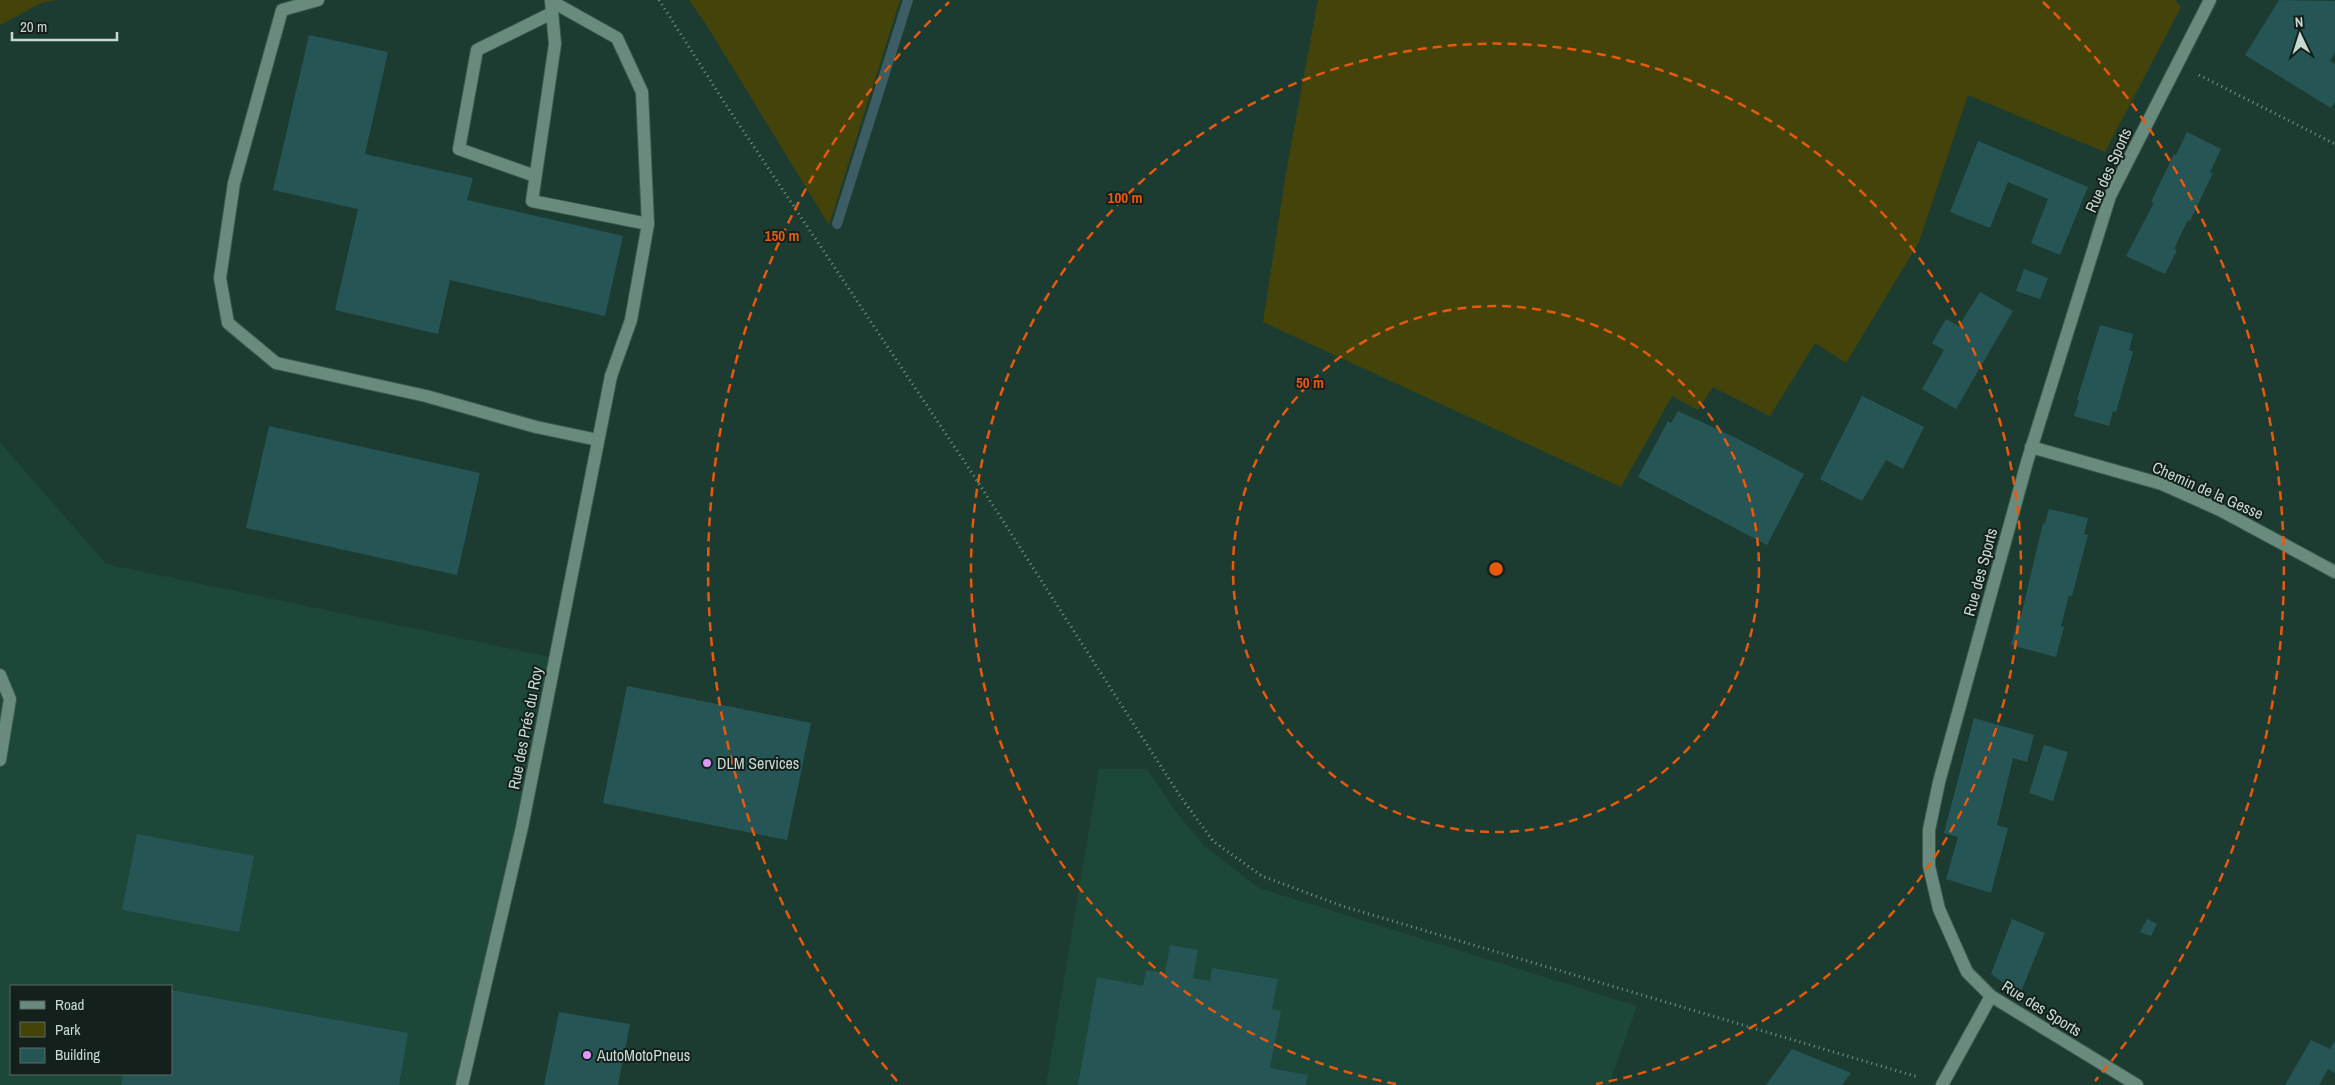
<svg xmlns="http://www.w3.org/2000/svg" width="2335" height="1085" font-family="'Archivo Narrow',sans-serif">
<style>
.built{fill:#1d4739;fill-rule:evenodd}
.green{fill:#44440a}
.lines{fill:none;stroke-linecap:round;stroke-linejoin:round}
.stream{stroke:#3c5d64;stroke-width:10}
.building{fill:#265556}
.service-casing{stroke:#3e5a50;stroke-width:14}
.minor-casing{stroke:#3e5a50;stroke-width:14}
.path{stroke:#7a9289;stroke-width:3;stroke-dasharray:1 4;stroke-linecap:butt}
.service{stroke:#698b7e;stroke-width:12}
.minor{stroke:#698b7e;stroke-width:12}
.ring{fill:none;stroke:#e8590c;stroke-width:2.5;stroke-dasharray:9 6}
.poi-dot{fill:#dc99f5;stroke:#13201b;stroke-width:2}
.labels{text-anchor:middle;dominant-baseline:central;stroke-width:4;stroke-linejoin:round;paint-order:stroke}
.street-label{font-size:16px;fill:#c7d9d1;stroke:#13201b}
.poi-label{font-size:16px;fill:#c7d9d1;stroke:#13201b;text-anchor:start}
.centre{fill:#e8590c;stroke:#13201b;stroke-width:2.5}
.ring-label{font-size:15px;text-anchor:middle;font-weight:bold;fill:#e8590c;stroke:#13201b;stroke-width:4;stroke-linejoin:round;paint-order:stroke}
</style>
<rect width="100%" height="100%" fill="#1d3c31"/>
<!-- built -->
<g class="built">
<path d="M0,442L106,564L555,658L462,1085H0ZM11,986H171V1074H11Z"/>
<polygon points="1099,769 1147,769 1174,809 1204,846 1259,888 1637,1006 1609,1085 1046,1085"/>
</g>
<!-- green -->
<g class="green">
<polygon points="0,0 57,0 41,3 0,25"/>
<polygon points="689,0 900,0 829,225 709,29"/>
<polygon points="1318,0 2175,0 2181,7 2105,152 1968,95 1919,242 1846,363 1815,343 1770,416 1713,387 1698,410 1672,396 1621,487 1263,322 1286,173"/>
</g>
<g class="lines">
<!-- stream -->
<polyline class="stream" points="837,224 908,0"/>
</g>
<!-- building -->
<g class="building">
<polygon points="2279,0 2335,1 2335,52 2330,61 2335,64 2335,102 2331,108 2245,55"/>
<polygon points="309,35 388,52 365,154 473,178 467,200 623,236 605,316 450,280 438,334 335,310 358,209 273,190"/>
<polygon points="2187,132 2221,149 2210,172 2213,173 2190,221 2188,220 2181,234 2174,249 2177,250 2165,274 2126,256 2154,203 2151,202 2174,154 2176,155"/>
<polygon points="1978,141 2088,187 2060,255 2031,243 2048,199 2008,182 1990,228 1950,212"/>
<polygon points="2024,269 2048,278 2040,299 2016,291"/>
<polygon points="1980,292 2013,311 1956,409 1922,389 1944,350 1932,343 1946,319 1959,326"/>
<polygon points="2100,325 2133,334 2129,350 2133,352 2116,412 2113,411 2109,426 2074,416 2079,401 2077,400"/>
<polygon points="1862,396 1924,427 1903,469 1886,460 1862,501 1820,479"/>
<polygon points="1678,411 1738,439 1804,474 1767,545 1638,477 1668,421 1671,423"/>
<polygon points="269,426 480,473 457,575 246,528"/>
<polygon points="2049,509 2088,518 2084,534 2088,535 2072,596 2069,595 2065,611 2061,626 2064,627 2056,657 2011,645 2019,615 2021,616 2043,523 2045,524"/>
<polygon points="627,686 811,723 787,840 603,803"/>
<polygon points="1974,718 2034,735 2027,762 2013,758 1997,825 2008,828 1991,893 1946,879 1958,837 1944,833"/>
<polygon points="2044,745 2068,752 2053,801 2029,793"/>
<polygon points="137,834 254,856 239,932 122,910"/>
<polygon points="2012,919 2045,933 2020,994 1991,974"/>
<polygon points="2147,919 2157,924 2151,936 2140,932"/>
<polygon points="1170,945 1198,950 1193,978 1210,981 1212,968 1278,979 1272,1009 1281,1011 1270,1068 1308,1075 1306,1085 1078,1085 1097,977 1143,986 1146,970 1165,973"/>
<polygon points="171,990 408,1033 399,1085 121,1085 123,1074 171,1074"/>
<polygon points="559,1012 630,1024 618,1085 544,1085"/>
<polygon points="2311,1040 2330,1049 2335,1041 2335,1073 2328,1069 2319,1085 2285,1085"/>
<polygon points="1792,1049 1851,1073 1842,1085 1766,1085"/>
</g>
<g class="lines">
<!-- service casing -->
<g class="service-casing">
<g id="service">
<polyline points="318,0 282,10 234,183 220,278 228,323 276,363 426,396 536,427 598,440"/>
<polyline points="551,0 555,44 532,201 648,224 631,320 611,376"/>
<polyline points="551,1 617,38 642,92 648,224"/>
<polyline points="535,176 459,149 477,50 552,13"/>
<polyline points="0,675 10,699 0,760"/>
</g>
</g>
<!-- minor casing -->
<g class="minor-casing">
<g id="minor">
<polyline points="2031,447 2162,484 2220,510 2335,572"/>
<polyline points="462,1085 522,827 611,376"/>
<polyline points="1942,1085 1991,996"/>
<polyline points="2137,1085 1991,996 1967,972 1939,909 1929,866 1929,830 1939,782 2027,462 2110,196 2210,0"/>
</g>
</g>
<!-- path -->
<g class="path">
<polyline points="659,0 724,102 974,476 1180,796 1213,841 1262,876 1342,906 1918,1077"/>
<polyline points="2199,75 2335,144"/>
</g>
<!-- service -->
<use href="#service" class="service"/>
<!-- minor -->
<use href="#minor" class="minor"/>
</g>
<!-- distance rings -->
<g class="ring">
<circle cx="1496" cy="569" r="263"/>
<path d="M1396 1084A525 525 0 1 1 1596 1084"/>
<path d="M897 1081A788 788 0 0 1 949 2M2043 2A788 788 0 0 1 2095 1081"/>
</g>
<!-- markers -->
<g class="poi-dot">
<circle cx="707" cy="763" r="5"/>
<circle cx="587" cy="1055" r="5"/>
</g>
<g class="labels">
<!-- street labels -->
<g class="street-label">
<text transform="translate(2108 170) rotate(-66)">Rue des Sports</text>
<text transform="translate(2208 490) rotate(24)">Chemin de la Gesse</text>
<text transform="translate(1980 572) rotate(-75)">Rue des Sports</text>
<text transform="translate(525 728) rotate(-79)">Rue des Prés du Roy</text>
<text transform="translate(2042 1008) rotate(32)">Rue des Sports</text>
</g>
<!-- poi labels -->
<g class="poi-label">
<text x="717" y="763">DLM Services</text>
<text x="597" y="1055">AutoMotoPneus</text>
</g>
</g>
<circle cx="1496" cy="569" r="8" class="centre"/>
<g class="ring-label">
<text x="1125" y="203">100 m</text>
<text x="782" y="241">150 m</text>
<text x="1310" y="388">50 m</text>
</g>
<!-- legend -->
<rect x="10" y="985" width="162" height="90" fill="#13201b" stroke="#5b6a64"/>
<rect x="20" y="1001" width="25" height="8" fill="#698b7e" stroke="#5b6a64"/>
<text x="55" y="1010" font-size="15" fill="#c7d9d1">Road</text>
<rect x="20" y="1022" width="25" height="15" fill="#44440a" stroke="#5b6a64"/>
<text x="55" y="1035" font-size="15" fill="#c7d9d1">Park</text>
<rect x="20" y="1048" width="25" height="15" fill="#265556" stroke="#5b6a64"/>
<text x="55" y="1060" font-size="15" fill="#c7d9d1">Building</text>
<!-- north arrow -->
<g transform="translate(2300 35) rotate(356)" stroke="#13201b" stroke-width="4" paint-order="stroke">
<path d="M0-4L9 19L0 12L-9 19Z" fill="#c7d9d1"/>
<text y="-8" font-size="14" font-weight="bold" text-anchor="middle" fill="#c7d9d1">N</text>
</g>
<!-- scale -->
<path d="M12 32v8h105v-8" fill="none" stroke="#c7d9d1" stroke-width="2.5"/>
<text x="20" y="32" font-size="15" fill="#c7d9d1" stroke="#13201b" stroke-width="4" paint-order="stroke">20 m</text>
</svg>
